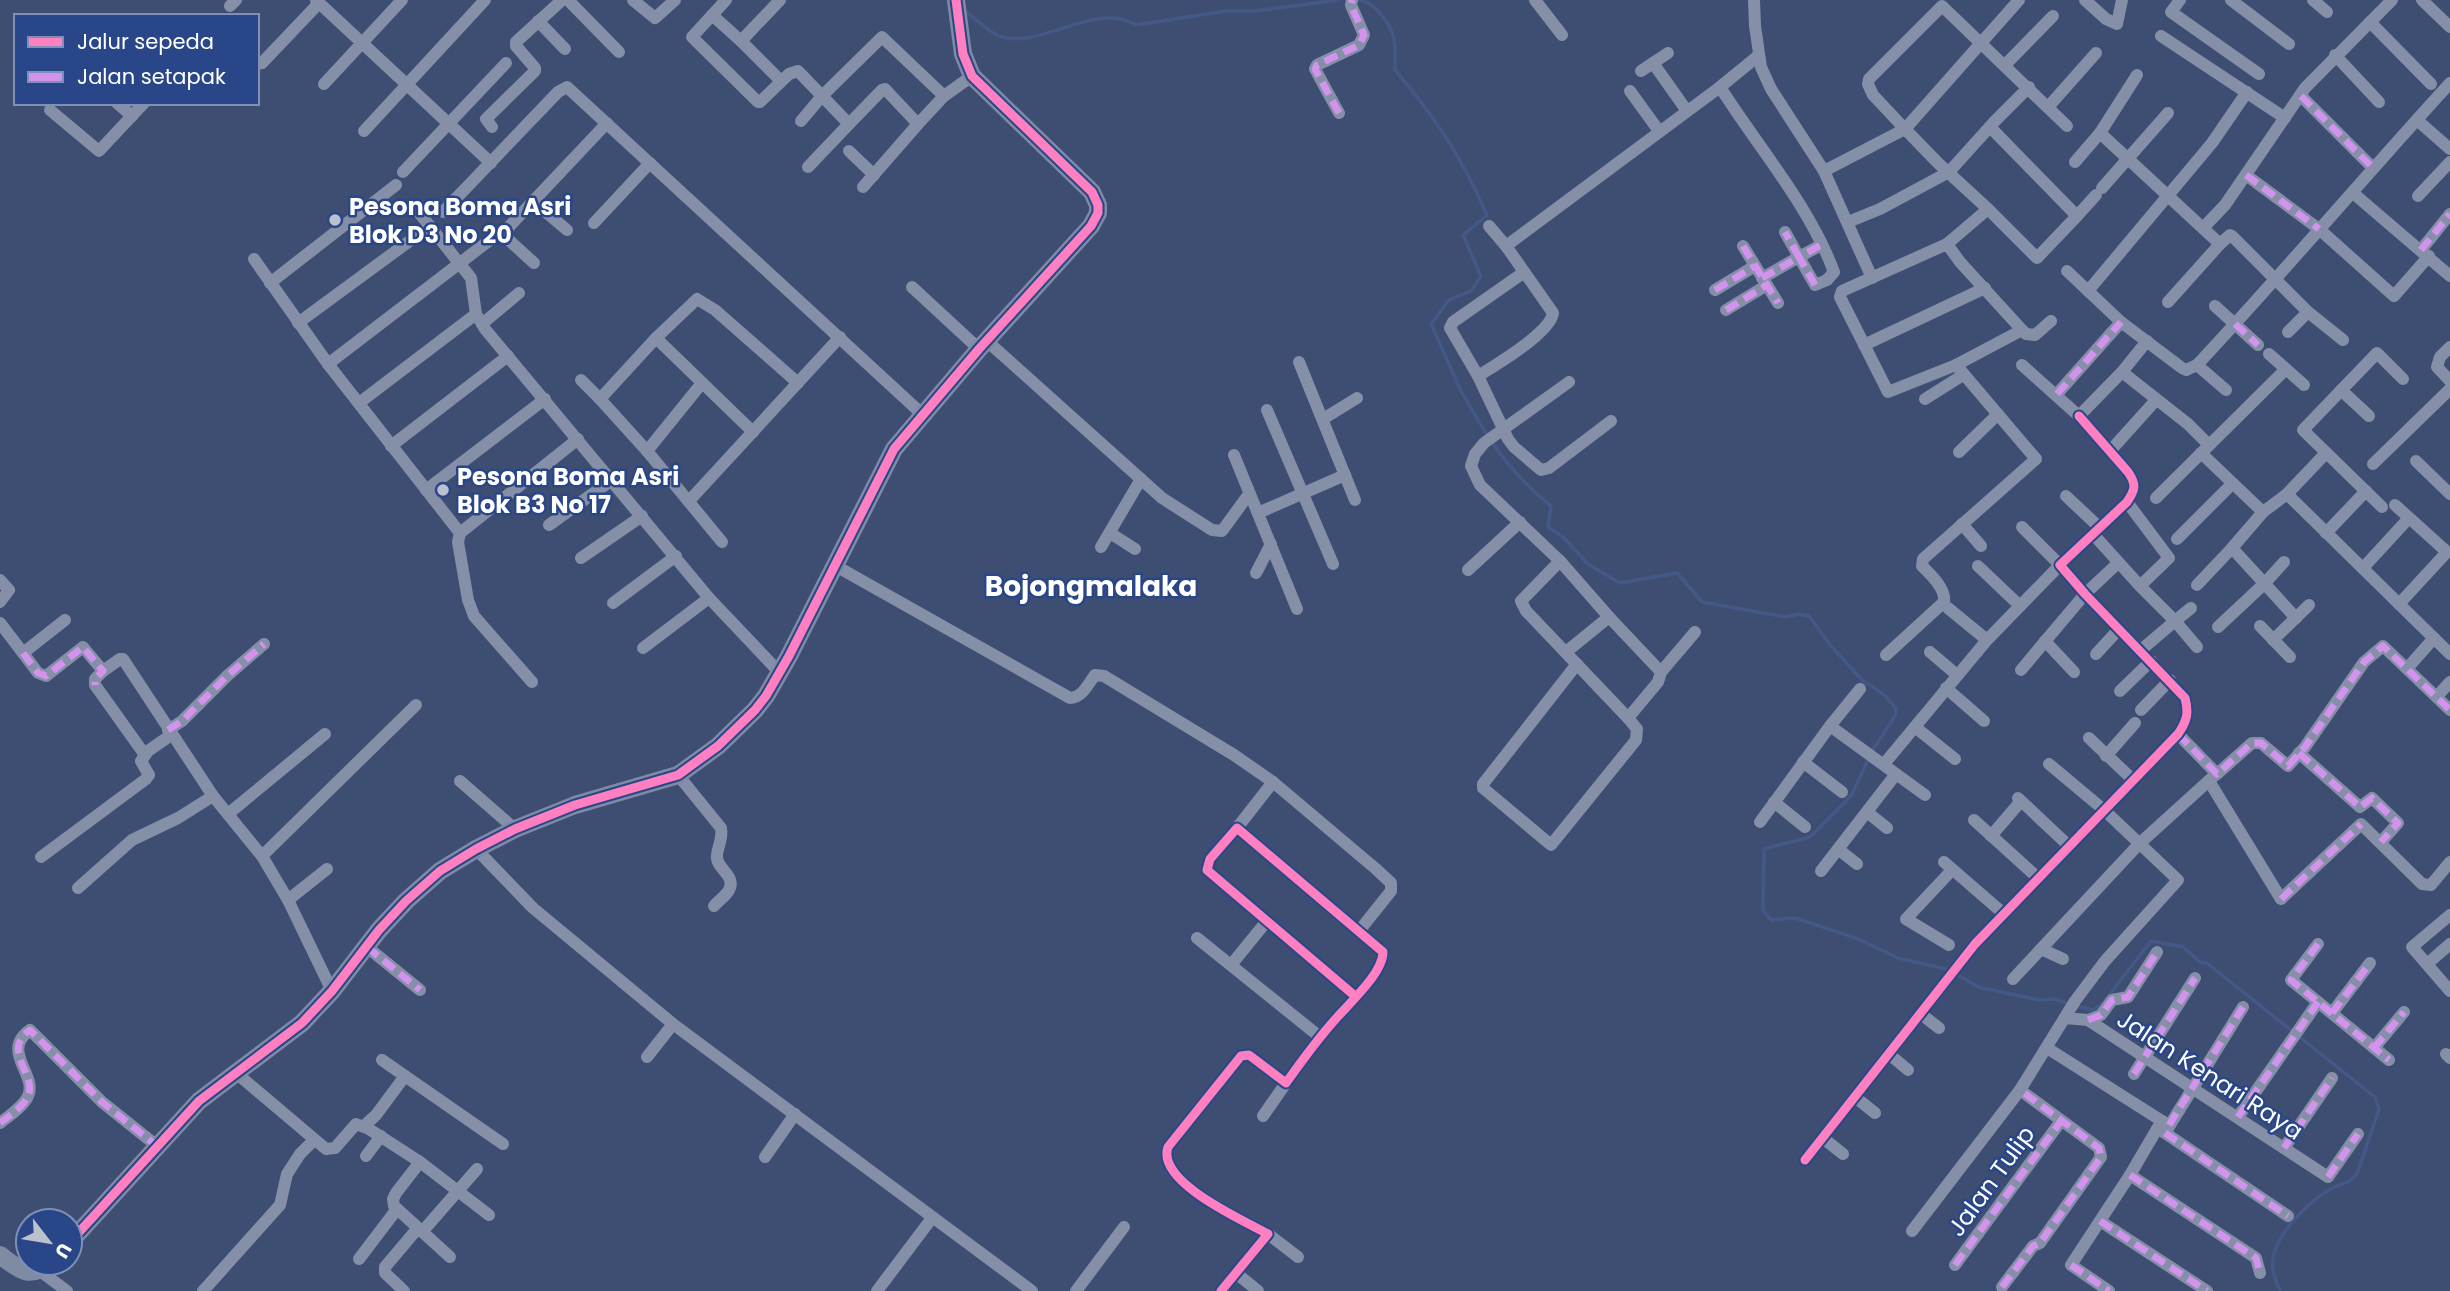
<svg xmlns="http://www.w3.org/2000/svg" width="2450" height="1291" font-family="Poppins,sans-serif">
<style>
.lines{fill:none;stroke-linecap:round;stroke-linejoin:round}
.stream{stroke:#435887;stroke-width:3.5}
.street{stroke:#858fa7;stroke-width:12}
.secondary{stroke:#7f8aa3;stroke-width:18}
.quiet{stroke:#d193ec;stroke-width:7;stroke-dasharray:14 7;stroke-linecap:butt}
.cycleway-casing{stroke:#284688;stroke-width:13}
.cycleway{stroke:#ff80c0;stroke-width:9}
.poi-dot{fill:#bbc1ce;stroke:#284688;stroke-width:2.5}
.labels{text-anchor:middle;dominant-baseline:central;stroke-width:5;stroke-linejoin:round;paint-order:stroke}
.poi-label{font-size:24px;font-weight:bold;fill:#fff;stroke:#284688;text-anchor:start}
.street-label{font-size:24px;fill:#fff;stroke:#284688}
.quarter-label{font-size:28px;font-weight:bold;fill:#fff;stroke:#284688}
</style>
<rect width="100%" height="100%" fill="#3e4e72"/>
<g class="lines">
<!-- stream -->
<g class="stream">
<path d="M1359,0C1368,2 1371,4 1378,11C1398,33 1395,43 1395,70C1436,118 1462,158 1487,215L1463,235L1481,276L1471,291L1449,300L1431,324L1461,391L1487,435"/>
<path d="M964,10C975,18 987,31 999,36C1037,51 1098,0 1136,25L1226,11H1256L1338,0"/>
<path d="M1491,441C1509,467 1527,487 1551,506L1548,527L1564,538L1588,564L1620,583L1677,573L1702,602L1786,617L1798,614L1809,616L1831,646L1862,680L1883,694L1896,708L1895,716L1872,751"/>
<polyline points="1869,758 1851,796 1810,837 1764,849 1763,910 1771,920 1795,918 1856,938 1898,958 1950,970"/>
<polyline points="1956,974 1978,987 2039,1000 2055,999 2069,1004"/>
<path d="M2076,1006L2093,1010L2103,1003L2151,941L2183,947L2200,962L2208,964L2375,1097L2379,1109L2357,1174C2348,1184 2344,1182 2333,1188C2311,1199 2276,1233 2273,1259C2271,1270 2276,1281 2280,1291"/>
</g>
<!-- street -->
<g class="street">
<polyline points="316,0 491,163"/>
<polyline points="568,0 619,52"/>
<polyline points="633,0 655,18 675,0"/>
<polyline points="726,0 692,37 758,102 760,102 789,74 798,71 849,124 882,90 885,89 918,124 944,96 972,76"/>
<polyline points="780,0 741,41 781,81"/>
<polyline points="1535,0 1562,35"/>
<polyline points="1754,0 1755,26 1761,67 1771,89 1824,171 1872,278"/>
<polyline points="2085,0 2106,19 2117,24 2122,0"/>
<polyline points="2180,0 2171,12 2259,74"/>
<polyline points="2231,0 2289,44"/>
<polyline points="2313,0 2327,12"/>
<polyline points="2422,0 2450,27"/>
<polyline points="230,6 236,0"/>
<polyline points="712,15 741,41"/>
<polyline points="538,21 565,49"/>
<polyline points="2370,22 2431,84"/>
<polyline points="2161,36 2285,118"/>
<polyline points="2335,55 2379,102"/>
<path d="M1758,56L1720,87C1758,147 1809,205 1834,272L1827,280L1815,285L1799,257L1821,245"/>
<polyline points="1653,63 1687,111"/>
<polyline points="257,64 262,63 319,3"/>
<polyline points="2005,65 2053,16"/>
<polyline points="1641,71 1668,53"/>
<polyline points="2137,75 2100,133 2220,244 2230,235 2232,236 2308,312 2288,332"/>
<polyline points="324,84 402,0"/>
<polyline points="1630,91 1659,131"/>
<polyline points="2301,96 2373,168"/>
<polyline points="117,103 132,116"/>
<polyline points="2049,106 2096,53"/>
<polyline points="50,110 99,151 144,103"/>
<polyline points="1339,113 1315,69 1317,65 1359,45 1364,35 1351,5 1352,0"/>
<polyline points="2417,120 2450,149"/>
<polyline points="801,121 822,96 882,37 944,96"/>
<polyline points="492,127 486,119 535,71 535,68 516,46 516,42 562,0"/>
<polyline points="364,131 485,0"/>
<polyline points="849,151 874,175"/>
<polyline points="2075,162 2100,133"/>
<polyline points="808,167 849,124"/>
<polyline points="1824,171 1905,129 1873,95 1868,84 1869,79 1942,6 2067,126"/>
<polyline points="403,172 506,63"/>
<polyline points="2246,175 2319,229 2394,296 2429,256"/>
<polyline points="863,187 918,124"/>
<polyline points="2102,188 2168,113"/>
<polyline points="2353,193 2450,276"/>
<polyline points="2418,196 2450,162"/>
<polyline points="534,202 567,230"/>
<polyline points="1988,209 2037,258 2077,216 1990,127"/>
<polyline points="417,210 471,278 476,314 485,329 709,598 780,673"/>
<polyline points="443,212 558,92 567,87 922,414"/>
<polyline points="2077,216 2096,195"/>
<polyline points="1848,222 1880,209 1949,172 1995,121 2029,87"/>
<polyline points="594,223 650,163"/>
<polyline points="1489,226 1506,246"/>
<polyline points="2203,228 2225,205 2305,88 2392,0"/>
<polygon points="1947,244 1960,262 2022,330 1956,365 1888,392 1840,297 1842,291"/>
<polyline points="1947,244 1988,209 1938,163 1905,129 2019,0"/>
<polyline points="1743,246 1778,303"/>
<polyline points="2421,250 2450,214"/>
<polyline points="254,259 328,364 460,533"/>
<polyline points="534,263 502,234 607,123"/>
<path d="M2067,271L2121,322L2182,368L2186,370L2197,365C2283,273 2365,176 2450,83"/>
<polyline points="1762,278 1799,257 1785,232"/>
<polyline points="270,283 396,185"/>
<polyline points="912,287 979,349"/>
<polyline points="1715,290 1755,266"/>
<polyline points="2088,291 2212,143 2247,92"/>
<polyline points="2168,302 2220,244"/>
<polyline points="2215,306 2258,345"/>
<polyline points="1726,310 1767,285"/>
<polyline points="2308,312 2343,340"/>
<polyline points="298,323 430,226"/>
<polyline points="482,324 519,293"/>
<polyline points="2022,330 2026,334 2035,335 2051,321"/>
<polyline points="656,338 753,432"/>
<polyline points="987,341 1162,498 1212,530 1222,531 1249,494"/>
<polyline points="1864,345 1985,288"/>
<polyline points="2450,347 2440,357 2437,367 2450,381"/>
<polyline points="1299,362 1355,500"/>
<polyline points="328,364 490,240"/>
<polyline points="2022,365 2079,416 2122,372 2147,341"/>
<polyline points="2197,365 2226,390"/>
<polyline points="2286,369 2304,385"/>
<polyline points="2122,372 2188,424 2209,445"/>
<polyline points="1478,376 1450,328 1453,322 1523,273"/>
<polyline points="581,380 600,399"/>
<polyline points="2341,390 2369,416"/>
<polyline points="2057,394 2121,322"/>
<polyline points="1925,399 1963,375"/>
<polyline points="359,403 476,314"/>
<polyline points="1267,410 1333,564"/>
<polyline points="1323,419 1357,398"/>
<path d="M1611,421L1549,468L1541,470L1514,447L1508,439L1478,376C1496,365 1550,333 1553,313L1506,246L1720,87"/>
<polyline points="391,446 508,356"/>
<polyline points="2111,450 2156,400"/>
<polyline points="647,451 702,383"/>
<polyline points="1959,452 1997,415"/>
<polyline points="2201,453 2263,512"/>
<polyline points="1234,455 1297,609"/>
<polyline points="2416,461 2450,494"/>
<polyline points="2373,464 2450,389"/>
<polyline points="426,490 545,399"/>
<polyline points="2287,494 2450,654"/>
<polyline points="2066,496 2100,528"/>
<polyline points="2156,498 2286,369 2269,354"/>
<polyline points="689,501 840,337"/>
<polyline points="2395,505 2447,552 2399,604"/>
<polyline points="2382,507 2303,430 2377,353 2403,379"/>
<polyline points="1258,513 1345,475"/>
<polyline points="1962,524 1981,546"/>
<polyline points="549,525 612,480"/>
<polyline points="1110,533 1135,549"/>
<polyline points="2326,533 2366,491"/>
<polyline points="2093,534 2140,586 2169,558 2127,502"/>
<polyline points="2177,539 2232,484"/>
<polyline points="722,542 647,451 600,399 656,338 697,299 715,310 798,383"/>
<polyline points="1101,547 1141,479"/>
<polyline points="581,558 642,516"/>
<polyline points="1560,561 1521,601 1526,611 1628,718"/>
<path d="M834,565L1070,698C1082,698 1088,684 1095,675L1104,676L1234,755L1273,782"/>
<polyline points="1978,566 2020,606"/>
<polyline points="2363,568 2409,518"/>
<polyline points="1468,570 1520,522"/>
<polyline points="1256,573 1271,544"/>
<polyline points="0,580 9,590 0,602"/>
<polyline points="2197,585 2232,548"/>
<polyline points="2140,586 2175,621 2141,650"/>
<polyline points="613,603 676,556"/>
<polyline points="1948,608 1987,640"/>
<polyline points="2191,608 2175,621 2197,647"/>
<polyline points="2296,618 2232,548 2263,512 2287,494 2326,453"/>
<polyline points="0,623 23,653 65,620"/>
<polyline points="2260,626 2290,657"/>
<polyline points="2218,627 2264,584 2284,562"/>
<polyline points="2273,640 2309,605"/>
<polyline points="2045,641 2074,672"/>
<polyline points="643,648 709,598"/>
<polyline points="1566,652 1609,617 1560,561 1480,485 1471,466 1475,454 1484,443 1569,382"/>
<polyline points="1930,652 1957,675"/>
<polyline points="23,653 38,673 46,676 83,647 103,671 95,679 95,685 145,755"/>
<polyline points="2096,654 2119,629"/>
<path d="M1886,655L1944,602C1946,589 1931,575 1922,566L1923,559L2036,459L1956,365"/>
<polyline points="1577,664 1483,784 1483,788 1551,845 1636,740 1637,729 1628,718 1658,682 1661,672 1609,617"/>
<polyline points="2411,664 2434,638"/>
<polyline points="2021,670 2085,594 2118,563"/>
<polyline points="103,671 120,659 123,659 213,796 262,856 288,900 332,991"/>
<polyline points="1661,672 1695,632"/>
<polyline points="532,682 474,616 468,600 458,542 460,533 578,439"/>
<polyline points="1946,688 1984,721"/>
<polyline points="1860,689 1830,726 1925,795"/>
<polyline points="2120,691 2151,661"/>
<polyline points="2439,694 2450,682"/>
<polyline points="2141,710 2170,680"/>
<polyline points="1915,727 1955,759"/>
<polyline points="168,730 182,721 227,676 264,644"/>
<polyline points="2178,734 2217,774 2252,743 2261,743 2288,766 2305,747 2364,662 2383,646 2450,710"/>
<polyline points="2089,738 2133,780"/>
<polyline points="2299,753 2360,807 2372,798 2398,823 2381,842"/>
<polyline points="2106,756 2135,723"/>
<polyline points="1803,762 1842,792"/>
<polyline points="1884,764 1987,640 2060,565 2022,527"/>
<path d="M678,775L721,828C723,839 718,845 717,855C715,869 737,875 729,890C726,896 718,901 714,906"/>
<polyline points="460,781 515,829"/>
<polyline points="2209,781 2281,899 2361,824 2422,884 2431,885 2450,862"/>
<polyline points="2018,798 2069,846"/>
<polyline points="1774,802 1805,827"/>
<polyline points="1867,812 1887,828"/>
<polyline points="228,814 325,734"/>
<polyline points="1974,820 2038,878"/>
<polyline points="1760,822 1830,726"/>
<polyline points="1237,828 1273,782 1376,869 1391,883 1391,891 1359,931"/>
<polyline points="1991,836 2021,801"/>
<polyline points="476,849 533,908 673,1024 1032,1291"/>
<polyline points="1838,849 1857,864"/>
<polyline points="262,856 416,705"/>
<polyline points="41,857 146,779 149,775 141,761 148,751 171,735"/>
<polyline points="1944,862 2004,914"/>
<polyline points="1821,871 1896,774"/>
<polyline points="78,888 132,840 178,818 213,796"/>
<polyline points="288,900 327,869"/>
<polyline points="2450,915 2412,947 2450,991"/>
<polyline points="1197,938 1320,1037"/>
<polyline points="2318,944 2291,980 2389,1060"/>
<polyline points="1949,945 1906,919 1952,870"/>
<polyline points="367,947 420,990"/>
<polyline points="2041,949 2063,959"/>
<polyline points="2427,964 2450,944"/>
<polyline points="1231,965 1266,922"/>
<polyline points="2013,979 2139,844 2214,776"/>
<polyline points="2332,1013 2370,963"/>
<polyline points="1921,1014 1939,1028"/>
<polyline points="2065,1018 2088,1020 2328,1177 2358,1134"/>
<polyline points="2088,1020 2101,1015 2112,1000 2128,997 2157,952"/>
<polyline points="2047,1048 2162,1121"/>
<polyline points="2374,1048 2404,1012"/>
<polyline points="1889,1054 1908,1070"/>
<polyline points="2446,1054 2450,1058"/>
<polyline points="647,1057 673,1024"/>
<polyline points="382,1060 405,1076"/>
<polyline points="235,1072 326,1149 335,1148 356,1124 369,1129 420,1162 396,1193 393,1199 394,1206 450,1257"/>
<polyline points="2134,1074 2195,978"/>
<polyline points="1855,1097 1875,1113"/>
<polyline points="1263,1116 1286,1083"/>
<polyline points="2238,1117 2318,1002"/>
<path d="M0,1123C9,1116 24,1106 28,1096C38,1075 0,1051 30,1030L102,1102L157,1146"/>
<polyline points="2169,1125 2162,1121 2157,1129 2165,1133 2243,1007"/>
<polyline points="364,1126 376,1115 405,1076 503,1144"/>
<polyline points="2165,1133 2288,1216"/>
<polyline points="1823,1138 1843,1154"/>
<polyline points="2284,1148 2332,1078"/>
<polyline points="366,1156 381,1136"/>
<polyline points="765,1157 795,1114"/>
<path d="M1805,1160L1975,944L2178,734C2187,721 2189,713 2185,698L2085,594L2060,565L2127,502C2135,490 2137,485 2128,472L2079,416"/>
<polyline points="420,1162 489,1215"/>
<polyline points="2130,1175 2256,1258 2260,1273"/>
<polyline points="2100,1221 2207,1291"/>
<polyline points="1912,1231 2020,1090 2075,1001 2105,961 2178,880 2104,810 2049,764"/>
<polyline points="422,1232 477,1169"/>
<polyline points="1268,1234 1298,1257"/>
<polyline points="359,1259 397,1209"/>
<polyline points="1955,1265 2061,1121"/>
<polyline points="40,1271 67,1291"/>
<polyline points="1236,1273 1258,1291"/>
<polyline points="2002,1287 2033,1246 2040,1243 2101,1157 2099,1148 2020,1090"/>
<polyline points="203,1291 280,1205 287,1174 300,1154 314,1140"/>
<polyline points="404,1291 385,1273 385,1267 418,1228"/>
<polyline points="877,1291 932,1218"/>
<polyline points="1076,1291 1124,1227"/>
<path d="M1221,1291L1268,1234C1243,1220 1156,1182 1168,1147L1241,1056L1249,1055L1286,1083C1301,1062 1316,1041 1333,1022C1347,1005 1383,974 1383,952L1237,828L1210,859L1207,870L1355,996"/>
<polyline points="2109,1291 2071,1265 2130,1175 2157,1129"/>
</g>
<!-- secondary -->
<g class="secondary">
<polyline points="70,1242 199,1101 302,1023 332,991 379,930 406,901 440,871 476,849 515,829 575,805 678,775 718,746 755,710 766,696 789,656 894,449 979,349 1091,226 1098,213 1098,205 1092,192 972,76 963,54 956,0"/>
<path d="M0,1255C17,1268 30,1281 48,1263"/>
</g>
<!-- quiet -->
<g class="quiet">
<polyline points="2301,96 2373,168"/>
<polyline points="1339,113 1315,69 1317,65 1359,45 1364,35 1351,5 1352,0"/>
<polyline points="2246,175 2319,229"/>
<polyline points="1743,246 1778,303"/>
<polyline points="2421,250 2450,214"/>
<polyline points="1762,278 1799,257 1785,232"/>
<polyline points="1815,285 1799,257 1821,245"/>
<polyline points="1715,290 1755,266"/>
<polyline points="1726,310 1767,285"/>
<polyline points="2235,324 2258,345"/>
<polyline points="2057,394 2121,322"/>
<polyline points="23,653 38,673 46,676 83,647 103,671 95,679 95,685"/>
<polyline points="168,730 182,721 227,676 264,644"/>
<polyline points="2178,734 2217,774 2252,743 2261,743 2288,766 2305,747 2364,662 2383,646 2450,710"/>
<polyline points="2299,753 2360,807 2372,798 2398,823 2381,842"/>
<polyline points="2281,899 2361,824"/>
<polyline points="2318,944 2291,980 2389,1060"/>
<polyline points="367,947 420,990"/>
<polyline points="2332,1013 2370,963"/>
<polyline points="2088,1020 2101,1015 2112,1000 2128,997 2157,952"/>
<polyline points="2374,1048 2404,1012"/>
<polyline points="2134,1074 2195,978"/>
<polyline points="2238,1117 2318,1002"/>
<path d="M0,1123C9,1116 24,1106 28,1096C38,1075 0,1051 30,1030L102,1102L157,1146"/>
<polyline points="2169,1125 2243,1007"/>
<polyline points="2165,1133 2288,1216"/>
<polyline points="2284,1148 2332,1078"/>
<polyline points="2130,1175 2256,1258 2260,1273"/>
<polyline points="2328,1177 2358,1134"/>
<polyline points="2100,1221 2207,1291"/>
<polyline points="1955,1265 2061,1121"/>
<polyline points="2071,1265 2109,1291"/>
<polyline points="2002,1287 2033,1246 2040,1243 2101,1157 2099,1148 2020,1090"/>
</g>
<!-- cycleway casing -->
<g class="cycleway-casing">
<g id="cycleway">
<path d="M1805,1160L1975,944L2178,734C2187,721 2189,713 2185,698L2085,594L2060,565L2127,502C2135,490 2137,485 2128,472L2079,416"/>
<polyline points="70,1242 199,1101 302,1023 332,991 379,930 406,901 440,871 476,849 515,829 575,805 678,775 718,746 755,710 766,696 789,656 894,449 979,349 1091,226 1098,213 1098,205 1092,192 972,76 963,54 956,0"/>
<path d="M1221,1291L1268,1234C1243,1220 1156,1182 1168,1147L1241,1056L1249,1055L1286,1083C1301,1062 1316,1041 1333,1022C1347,1005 1383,974 1383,952L1237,828L1210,859L1207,870L1355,996"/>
</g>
</g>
<!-- cycleway -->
<use href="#cycleway" class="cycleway"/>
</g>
<!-- markers -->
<g class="poi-dot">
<circle cx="335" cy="220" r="7"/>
<circle cx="443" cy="490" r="7"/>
</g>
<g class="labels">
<!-- poi labels -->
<g class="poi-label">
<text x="349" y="206">Pesona Boma Asri<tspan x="349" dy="28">Blok D3 No 20</tspan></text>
<text x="457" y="476">Pesona Boma Asri<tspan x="457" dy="28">Blok B3 No 17</tspan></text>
</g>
<!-- street labels -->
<g class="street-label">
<text transform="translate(2210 1075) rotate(33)">Jalan Kenari Raya</text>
<text transform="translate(1991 1181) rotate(-54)">Jalan Tulip</text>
</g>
<!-- quarter labels -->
<g class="quarter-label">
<text x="1091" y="586">Bojongmalaka</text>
</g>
</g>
<!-- legend -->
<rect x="14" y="14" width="245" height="91" fill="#284688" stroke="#7e90b8" stroke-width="2"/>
<rect x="28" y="37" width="35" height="10" fill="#ff80c0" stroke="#7e90b8" stroke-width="2"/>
<text x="77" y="49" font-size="21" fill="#ffffff">Jalur sepeda</text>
<rect x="28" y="72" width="35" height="10" fill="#d193ec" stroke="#7e90b8" stroke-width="2"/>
<text x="77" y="84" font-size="21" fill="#ffffff">Jalan setapak</text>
<!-- north arrow -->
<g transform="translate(49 1242) rotate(121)"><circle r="33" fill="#284688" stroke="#7e90b8" stroke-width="2"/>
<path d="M0-5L12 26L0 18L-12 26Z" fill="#bbc1ce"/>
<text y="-10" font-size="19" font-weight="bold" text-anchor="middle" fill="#ffffff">U</text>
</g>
</svg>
